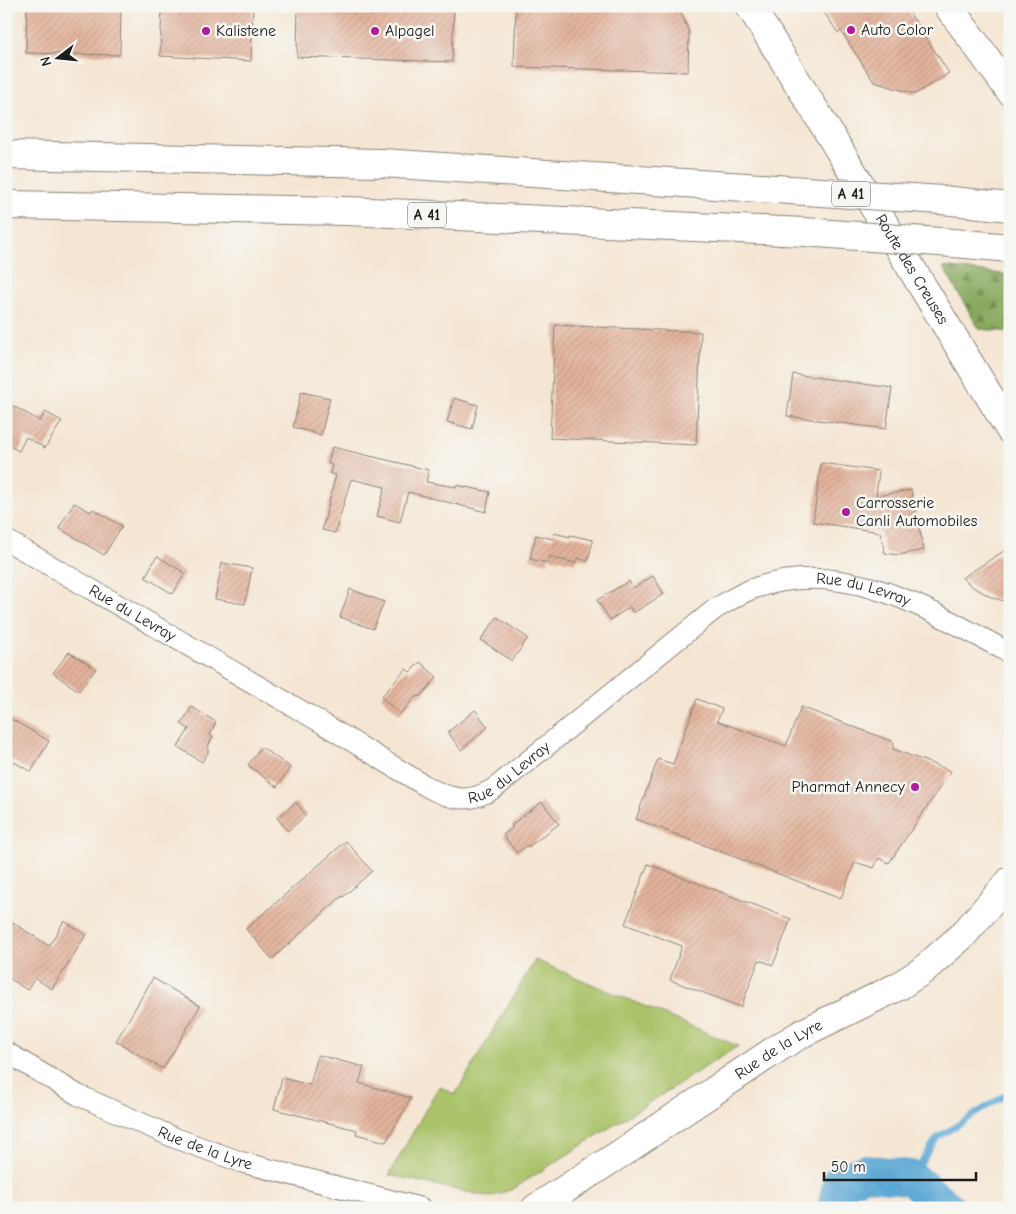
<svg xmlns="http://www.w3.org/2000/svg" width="1016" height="1214" font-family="'Comic Neue',sans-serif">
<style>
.grass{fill:#aac369;stroke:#637042}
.forest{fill:url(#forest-firs);stroke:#52623c}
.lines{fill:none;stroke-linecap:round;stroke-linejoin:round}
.stream{stroke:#5ba8d4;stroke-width:6}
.river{stroke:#5ba8d4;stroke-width:36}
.building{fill:url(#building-hatch)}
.street-casing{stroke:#888178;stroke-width:22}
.secondary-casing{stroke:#888178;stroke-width:30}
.highway-casing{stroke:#888178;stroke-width:30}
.street{stroke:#fff;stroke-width:20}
.secondary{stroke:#fff;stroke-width:28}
.highway{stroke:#fff;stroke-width:28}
.highway-bridge-casing{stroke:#888178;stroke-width:30;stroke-linecap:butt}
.highway-bridge{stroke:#fff;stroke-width:28}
.poi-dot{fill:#b5179e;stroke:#f6f6f2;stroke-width:2}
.labels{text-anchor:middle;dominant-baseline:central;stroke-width:5;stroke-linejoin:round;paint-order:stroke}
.shield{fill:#f6f6f2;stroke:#5d5d5c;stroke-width:1}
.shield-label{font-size:15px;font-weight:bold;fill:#1c1c1c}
.poi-label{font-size:16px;fill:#1c1c1c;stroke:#f6f6f2;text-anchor:start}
.street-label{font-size:16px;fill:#1c1c1c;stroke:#f6f6f2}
</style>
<defs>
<pattern id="forest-firs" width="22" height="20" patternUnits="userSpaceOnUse" patternTransform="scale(1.25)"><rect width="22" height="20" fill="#87a95d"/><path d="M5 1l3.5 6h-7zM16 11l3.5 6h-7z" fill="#6e894c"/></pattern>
<pattern id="building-hatch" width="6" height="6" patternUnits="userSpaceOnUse" patternTransform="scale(1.25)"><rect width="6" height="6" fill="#e3b39c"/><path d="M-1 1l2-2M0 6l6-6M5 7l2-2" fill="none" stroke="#c29986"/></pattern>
</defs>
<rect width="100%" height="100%" fill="#f6f6f2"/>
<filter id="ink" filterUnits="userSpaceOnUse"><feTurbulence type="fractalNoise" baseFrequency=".02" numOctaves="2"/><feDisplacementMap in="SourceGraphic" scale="10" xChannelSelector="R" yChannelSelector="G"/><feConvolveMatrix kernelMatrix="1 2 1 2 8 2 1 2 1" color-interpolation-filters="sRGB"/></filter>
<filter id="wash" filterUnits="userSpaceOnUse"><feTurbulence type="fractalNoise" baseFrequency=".0096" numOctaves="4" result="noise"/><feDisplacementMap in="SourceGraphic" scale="20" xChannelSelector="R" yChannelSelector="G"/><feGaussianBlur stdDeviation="1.12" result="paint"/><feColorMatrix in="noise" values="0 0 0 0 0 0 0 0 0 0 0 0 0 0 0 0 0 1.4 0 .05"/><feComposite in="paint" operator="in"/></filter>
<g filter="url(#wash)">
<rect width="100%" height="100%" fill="#f5e6d3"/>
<!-- grass -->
<polygon class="grass" points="535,960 738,1046 513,1189 490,1197 389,1175 439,1086 455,1095"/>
<!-- forest -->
<polygon class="forest" points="943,267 1010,275 1010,332 979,329"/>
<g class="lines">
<!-- stream -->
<polyline class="stream" points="911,1178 937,1138 1010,1092"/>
<!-- river -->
<polyline class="river" points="835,1208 841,1181 866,1172 911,1178 947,1208"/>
</g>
<g id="blocks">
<!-- building -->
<g class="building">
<polygon points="27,6 121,6 120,55 26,53"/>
<polygon points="162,6 253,6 251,61 160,56"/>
<polygon points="298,6 454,6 452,62 297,57"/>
<polygon points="516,6 677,6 681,13 689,32 688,72 514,67"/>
<polygon points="820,6 905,6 949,73 915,94 874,82 841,31 838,33"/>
<polygon points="555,325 701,332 696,445 550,438"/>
<polygon points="793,374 892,388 886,429 787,416"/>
<polygon points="301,392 330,398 321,435 293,427"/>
<polygon points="454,398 478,405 472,429 447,422"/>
<polygon points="6,402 40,421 45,412 62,421 45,448 26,437 19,451 6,444"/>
<polygon points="332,447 429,470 426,482 456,487 456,485 490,492 486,512 408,492 400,522 377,516 385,487 351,479 335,533 322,530 336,475 330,474 332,465 328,464"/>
<polygon points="821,463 879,471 876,496 911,490 924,550 898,555 885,553 880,532 813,522"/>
<polygon points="74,503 91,512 93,509 122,526 104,555 59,528"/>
<polygon points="554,533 570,537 570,535 593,540 588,561 577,558 576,563 549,557 548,563 530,559 536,535 553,539"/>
<polygon points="1010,547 1010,603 991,597 973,587 962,578"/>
<polygon points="157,556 185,573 173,594 145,577"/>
<polygon points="222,563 252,568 245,604 215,599"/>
<polygon points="653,576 664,594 633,613 630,607 610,620 597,600 629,581 633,588"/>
<polygon points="350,589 384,602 373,629 340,617"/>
<polygon points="497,617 528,638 512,661 481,640"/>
<polygon points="69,652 96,669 79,691 53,673"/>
<polygon points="420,662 437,677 421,696 415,697 400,714 381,697 406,669 410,672"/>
<polygon points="697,699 722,709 717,721 786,746 801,707 894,742 893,749 951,771 889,863 879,858 874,868 855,862 841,898 636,819 658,759 673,764"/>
<polygon points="192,707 216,722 210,735 213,737 208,746 208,753 202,762 178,747 189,729 181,724"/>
<polygon points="475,710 488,727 461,750 448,732"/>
<polygon points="6,716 49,741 31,772 6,757"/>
<polygon points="261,747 290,767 277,787 248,765"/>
<polygon points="296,802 306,815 288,831 277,818"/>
<polygon points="542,802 559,824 528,847 527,845 517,853 503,835 513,827 511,825"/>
<polygon points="346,841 372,871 343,897 342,896 272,959 246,929"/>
<polygon points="648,864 791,919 773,965 759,960 741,1007 670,980 682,946 625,924"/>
<polygon points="6,918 49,946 64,921 86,935 52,989 35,978 27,990 6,976"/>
<polygon points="153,978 200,1006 163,1069 116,1041"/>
<polygon points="318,1055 364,1067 359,1083 411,1098 386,1142 356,1134 357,1130 274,1109 282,1078 310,1085"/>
</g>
</g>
</g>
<g filter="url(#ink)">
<use href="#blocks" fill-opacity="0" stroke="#888178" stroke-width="1"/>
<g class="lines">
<!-- street casing -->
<g class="street-casing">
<g id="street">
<path id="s1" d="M6,540L317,720L424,785C450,800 470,805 496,787L715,609C727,602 739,594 752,589C846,555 930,611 1010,653"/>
<path id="s2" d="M6,1052L78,1095L175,1138L241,1162L421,1208"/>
</g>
</g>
<!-- secondary casing -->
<g class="secondary-casing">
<g id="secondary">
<path id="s3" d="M750,6L816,112L1010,430"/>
<polyline points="948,6 1010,91"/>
<path id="s4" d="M536,1208L626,1150L778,1048L803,1033L899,986L922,971L963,935L1010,881"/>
</g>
</g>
<!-- highway casing -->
<g class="highway-casing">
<g id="highway">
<polyline points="6,155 382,163 760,188"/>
<polyline points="942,200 1010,207"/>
<polyline points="6,205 347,211 804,232"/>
<polyline points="966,244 1010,248"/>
</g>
</g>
<!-- street -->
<use href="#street" class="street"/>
<!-- secondary -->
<use href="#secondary" class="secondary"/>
<!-- highway -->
<use href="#highway" class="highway"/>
<!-- highway-bridge casing -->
<g class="highway-bridge-casing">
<g id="highway-bridge">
<polyline points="760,188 942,200"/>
<polyline points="804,232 966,244"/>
</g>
</g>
<!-- highway-bridge -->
<use href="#highway-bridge" class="highway-bridge"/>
</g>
</g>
<!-- markers -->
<g class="poi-dot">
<circle cx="851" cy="30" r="5"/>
<circle cx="206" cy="31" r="5"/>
<circle cx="375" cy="31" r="5"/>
<circle cx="846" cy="512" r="5"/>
<circle cx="915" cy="787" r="5"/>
</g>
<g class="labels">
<!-- shield labels -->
<g class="shield">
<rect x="832" y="181.5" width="38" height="25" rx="4"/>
<rect x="408" y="202.5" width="38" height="25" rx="4"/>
</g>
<g class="shield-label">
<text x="851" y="194">A 41</text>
<text x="427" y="215">A 41</text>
</g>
<!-- poi labels -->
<g class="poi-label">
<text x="861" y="30">Auto Color</text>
<text x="216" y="31">Kalistene</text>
<text x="385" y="31">Alpagel</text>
<text x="856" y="503">Carrosserie<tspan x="856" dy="18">Canli Automobiles</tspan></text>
<text x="905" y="787" text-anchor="end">Pharmat Annecy</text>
</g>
<!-- street labels -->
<g class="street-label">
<text stroke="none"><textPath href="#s3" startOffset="309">Route des Creuses</textPath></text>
<text stroke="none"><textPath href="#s1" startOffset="1000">Rue du Levray</textPath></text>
<text stroke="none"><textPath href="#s1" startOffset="146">Rue du Levray</textPath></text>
<text stroke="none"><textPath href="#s1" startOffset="580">Rue du Levray</textPath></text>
<text stroke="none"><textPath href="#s4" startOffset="290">Rue de la Lyre</textPath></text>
<text stroke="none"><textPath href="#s2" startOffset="222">Rue de la Lyre</textPath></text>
</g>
</g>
<!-- margin -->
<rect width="1016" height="1214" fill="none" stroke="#f6f6f2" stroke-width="25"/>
<!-- north arrow -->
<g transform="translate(58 58) rotate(254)" stroke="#f6f6f2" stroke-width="4" paint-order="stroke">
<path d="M0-4L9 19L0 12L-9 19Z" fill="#1c1c1c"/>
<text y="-8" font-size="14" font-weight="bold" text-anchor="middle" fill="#1c1c1c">N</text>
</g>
<!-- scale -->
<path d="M824 1172v8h152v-8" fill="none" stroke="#1c1c1c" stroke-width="2.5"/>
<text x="831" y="1172" font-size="15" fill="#1c1c1c" stroke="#f6f6f2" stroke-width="4" paint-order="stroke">50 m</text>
</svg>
